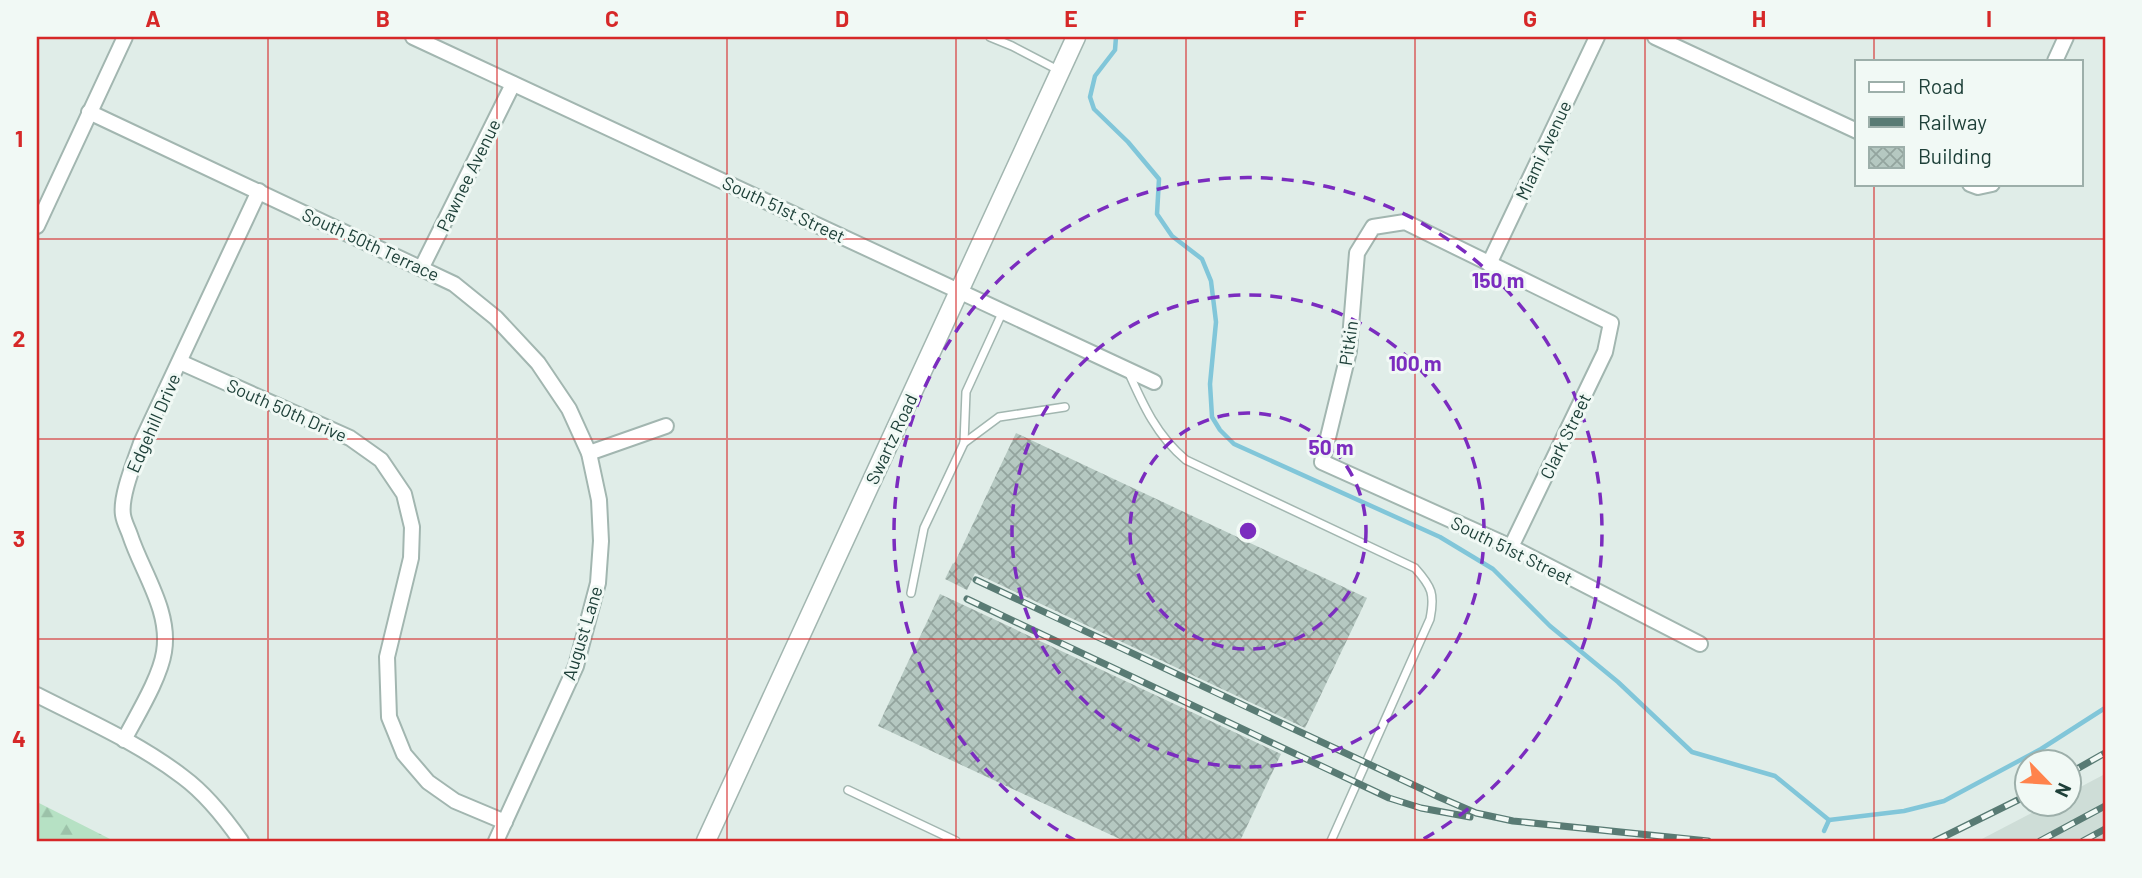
<svg xmlns="http://www.w3.org/2000/svg" width="2142" height="878" font-family="Barlow,sans-serif">
<style>
.built{fill:#ceddd7}
.forest{fill:url(#forest-firs)}
.lines{fill:none;stroke-linecap:round;stroke-linejoin:round}
.stream{stroke:#81c6d9;stroke-width:4.5}
.building{fill:url(#building-cross-hatch)}
.service-casing{stroke:#a2b6b0;stroke-width:10}
.minor-casing{stroke:#a2b6b0;stroke-width:18}
.tertiary-casing{stroke:#a2b6b0;stroke-width:21}
.service{stroke:#fff;stroke-width:7}
.minor{stroke:#fff;stroke-width:14}
.tertiary{stroke:#fff;stroke-width:18}
.rail-casing{stroke:#597b74;stroke-width:7}
.rail{stroke:#f1f9f5;stroke-width:4.5;stroke-dasharray:13;stroke-linecap:butt}
.grid{fill:none;stroke:#d62828;stroke-width:2;stroke-opacity:0.55}
.ring{fill:none;stroke:#7b2cbf;stroke-width:3.5;stroke-dasharray:12 9}
.labels{text-anchor:middle;dominant-baseline:central;stroke-width:6;stroke-linejoin:round;paint-order:stroke}
.street-label{font-size:18px;fill:#1e4039;stroke:#f1f9f5}
.centre{fill:#7b2cbf;stroke:#f1f9f5;stroke-width:3.5}
.ring-label{font-size:21px;text-anchor:middle;font-weight:bold;fill:#7b2cbf;stroke:#f1f9f5;stroke-width:6;stroke-linejoin:round;paint-order:stroke}
.neatline{fill:none;stroke:#d62828;stroke-width:2.5}
.grid-label{font-size:23px;text-anchor:middle;font-weight:bold;fill:#d62828}
</style>
<defs>
<pattern id="forest-firs" width="22" height="20" patternUnits="userSpaceOnUse" patternTransform="scale(1.75)"><rect width="22" height="20" fill="#b6e1c4"/><path d="M5 1l3.5 6h-7zM16 11l3.5 6h-7z" fill="#9cc2a9"/></pattern>
<pattern id="building-cross-hatch" width="8" height="8" patternUnits="userSpaceOnUse" patternTransform="scale(1.75)"><rect width="8" height="8" fill="#b5c8c1"/><path d="M0 0l8 8M0 8l8-8" fill="none" stroke="#93a49e"/></pattern>
</defs>
<rect width="100%" height="100%" fill="#e0ede8"/>
<!-- built -->
<polygon class="built" points="2105,774 2105,841 1978,841 2047,805 2068,804 2069,793"/>
<!-- forest -->
<polygon class="forest" points="37,802 114,841 37,841"/>
<g class="lines">
<!-- stream -->
<g class="stream">
<polyline points="1116,37 1115,50 1095,76 1090,97 1094,109 1128,142 1159,179 1157,214 1172,236 1202,259 1211,281 1216,322 1210,384 1212,417 1220,430 1234,444 1440,537 1493,569 1550,626 1618,682 1692,752 1775,776 1829,820 1904,811 1944,801 2041,749 2105,708"/>
<polyline points="1824,831 1829,820"/>
</g>
</g>
<!-- building -->
<g class="building">
<polygon points="1016,433 1367,598 1305,728 975,573 967,590 945,579 953,563 954,564"/>
<polygon points="940,594 1281,754 1240,841 1124,841 878,726"/>
</g>
<g class="lines">
<!-- service casing -->
<g class="service-casing">
<g id="service">
<polyline points="990,37 1012,46 1060,71"/>
<path d="M1128,371C1143,405 1157,436 1186,460L1415,568C1432,587 1435,594 1430,619L1331,841"/>
<polyline points="964,443 999,417 1065,407"/>
<polyline points="911,593 924,528 964,443 966,392 1003,311"/>
<polyline points="848,790 956,841"/>
</g>
</g>
<!-- minor casing -->
<g class="minor-casing">
<g id="minor">
<polyline points="413,37 1154,382"/>
<polyline points="1655,37 1857,131"/>
<polyline points="2055,61 2066,37"/>
<polyline points="89,112 454,284 496,318 538,363 569,409 589,453 599,500 601,541 598,583 576,666 496,841"/>
<polyline points="1970,184 1978,187 1992,184"/>
<polyline points="37,226 125,37"/>
<polyline points="1489,264 1597,37"/>
<polyline points="422,267 513,84"/>
<polyline points="180,362 350,438 381,460 404,494 412,527 411,558 387,657 389,717 404,754 428,782 455,801 505,822"/>
<polyline points="589,453 666,426"/>
<polyline points="1511,547 1605,352 1611,323 1405,222 1373,227 1357,253 1349,351 1322,462 1511,547 1700,644"/>
<path d="M37,695C86,720 139,743 183,777C206,794 225,818 241,841"/>
<path d="M124,740C137,715 160,678 164,652C171,611 142,572 130,535C128,529 124,522 123,515C120,496 135,461 141,443L259,191"/>
</g>
</g>
<!-- tertiary casing -->
<g class="tertiary-casing">
<polyline id="tertiary" points="706,841 1076,37"/>
</g>
<!-- service -->
<use href="#service" class="service"/>
<!-- minor -->
<use href="#minor" class="minor"/>
<!-- tertiary -->
<use href="#tertiary" class="tertiary"/>
<!-- rail casing -->
<g class="rail-casing">
<g id="rail">
<polyline points="976,580 1439,797 1476,813 1513,821 1708,841"/>
<polyline points="967,599 1389,798 1421,808 1470,817"/>
<polyline points="2068,774 2105,753"/>
<polyline points="1935,841 2026,796"/>
<polyline points="2040,841 2105,806"/>
<polyline points="2083,841 2105,829"/>
</g>
</g>
<!-- rail -->
<use href="#rail" class="rail"/>
</g>
<!-- grid -->
<path class="grid" d="M268,37V841M497,37V841M727,37V841M956,37V841M1186,37V841M1415,37V841M1645,37V841M1874,37V61M1874,184V841M37,239H2105M37,439H2105M37,639H2105"/>
<!-- distance rings -->
<g class="ring">
<circle cx="1248" cy="531" r="118"/>
<circle cx="1248" cy="531" r="236"/>
<path d="M1076 841A354 354 0 1 1 1420 841"/>
</g>
<g class="labels">
<!-- street labels -->
<g class="street-label">
<text transform="translate(1543 150) rotate(-65)">Miami Avenue</text>
<text transform="translate(468 175) rotate(-64)">Pawnee Avenue</text>
<text transform="translate(784 209) rotate(25)">South 51st Street</text>
<text transform="translate(371 244) rotate(25)">South 50th Terrace</text>
<text transform="translate(1348 343) rotate(-82)">Pitkin</text>
<text transform="translate(287 410) rotate(24)">South 50th Drive</text>
<text transform="translate(153 423) rotate(-66)">Edgehill Drive</text>
<text transform="translate(1565 436) rotate(-64)">Clark Street</text>
<text transform="translate(891 439) rotate(-65)">Swartz Road</text>
<text transform="translate(1512 550) rotate(26)">South 51st Street</text>
<text transform="translate(582 633) rotate(-73)">August Lane</text>
</g>
</g>
<circle cx="1248" cy="531" r="10" class="centre"/>
<g class="ring-label">
<text x="1498" y="288">150 m</text>
<text x="1415" y="371">100 m</text>
<text x="1331" y="455">50 m</text>
</g>
<!-- border -->
<rect width="2142" height="878" fill="none" stroke="#f1f9f5" stroke-width="77"/>
<!-- legend -->
<rect x="1855" y="60" width="228" height="126" fill="#f1f9f5" stroke="#9dafaa" stroke-width="2"/>
<rect x="1869" y="82" width="35" height="10" fill="#ffffff" stroke="#9dafaa" stroke-width="2"/>
<text x="1918" y="94" font-size="21" fill="#1e4039">Road</text>
<rect x="1869" y="117" width="35" height="10" fill="#597b74" stroke="#9dafaa" stroke-width="2"/>
<text x="1918" y="130" font-size="21" fill="#1e4039">Railway</text>
<rect x="1869" y="147" width="35" height="21" fill="url(#building-cross-hatch)" stroke="#9dafaa" stroke-width="2"/>
<text x="1918" y="164" font-size="21" fill="#1e4039">Building</text>
<!-- north arrow -->
<g transform="translate(2048 783) rotate(115)"><circle r="33" fill="#f1f9f5" stroke="#9dafaa" stroke-width="2"/>
<path d="M0-5L12 26L0 18L-12 26Z" fill="#ff834c"/>
<text y="-10" font-size="19" font-weight="bold" text-anchor="middle" fill="#1e4039">N</text>
</g>
<rect x="38" y="38" width="2066" height="802" class="neatline"/>
<g class="grid-label">
<text x="153" y="27">A</text>
<text x="383" y="27">B</text>
<text x="612" y="27">C</text>
<text x="842" y="27">D</text>
<text x="1071" y="27">E</text>
<text x="1300" y="27">F</text>
<text x="1530" y="27">G</text>
<text x="1759" y="27">H</text>
<text x="1989" y="27">I</text>
<text x="19" y="147">1</text>
<text x="19" y="347">2</text>
<text x="19" y="547">3</text>
<text x="19" y="747">4</text>
</g>
</svg>
